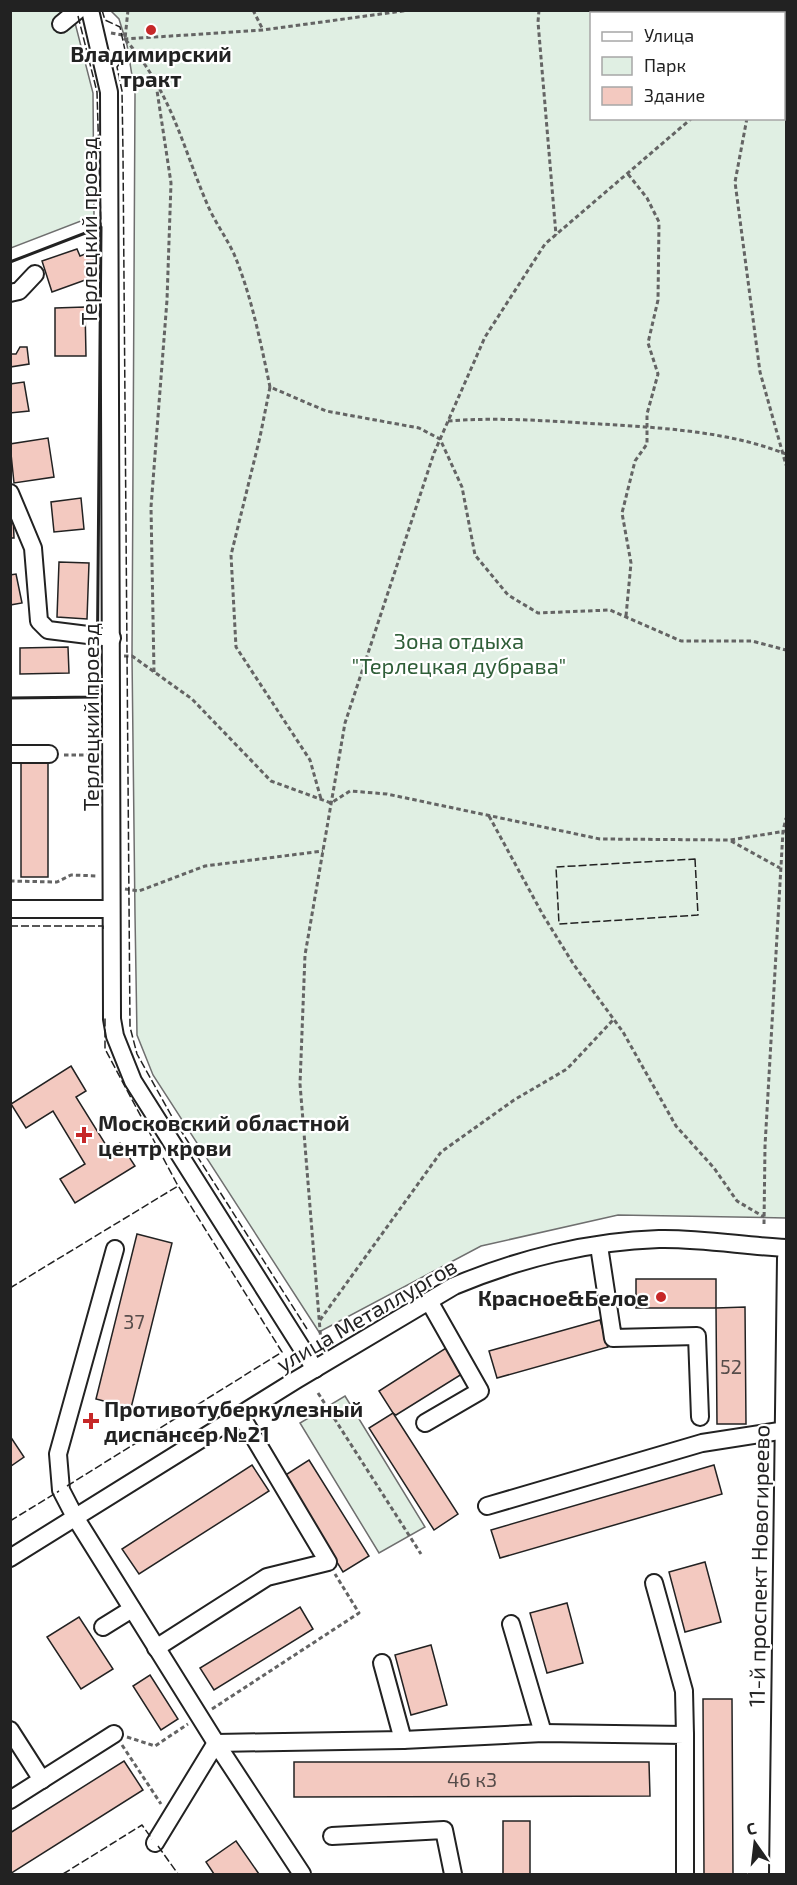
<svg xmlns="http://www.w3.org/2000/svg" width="797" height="1885" font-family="'Exo 2',sans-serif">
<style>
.green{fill:#e0efe3;stroke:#6f6f6f;stroke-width:1.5;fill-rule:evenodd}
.building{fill:#f3c9c0;stroke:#222;stroke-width:1.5}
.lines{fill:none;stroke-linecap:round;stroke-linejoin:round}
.minor-casing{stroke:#222;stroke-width:20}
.path{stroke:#646464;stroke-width:3;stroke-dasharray:4.5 3;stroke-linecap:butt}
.minor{stroke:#fff;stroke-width:16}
.fence{stroke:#222;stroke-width:1.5;stroke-dasharray:8 3;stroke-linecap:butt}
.wall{stroke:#222;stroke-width:3}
.poi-dot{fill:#c62828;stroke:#fff;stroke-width:2}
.labels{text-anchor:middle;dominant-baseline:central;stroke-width:4.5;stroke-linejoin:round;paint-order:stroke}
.number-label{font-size:20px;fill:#564c4a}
.poi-label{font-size:22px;font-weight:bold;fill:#222;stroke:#fff;text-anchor:start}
.street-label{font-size:22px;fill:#222;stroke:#fff}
.park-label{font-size:22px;fill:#2f5e38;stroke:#fff}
</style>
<rect width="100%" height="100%" fill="#fff"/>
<!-- green -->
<g class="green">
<polygon points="11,11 72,11 93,93 94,216 11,248"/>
<path d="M111,11H786V1218L618,1215L481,1246L319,1332L153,1075L137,1035L135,915L132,656L135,94L127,45L119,19ZM592,14H784V118H592Z"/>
<polygon points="345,1396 425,1527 379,1553 300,1423"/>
</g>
<!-- building -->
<g class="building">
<polygon points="77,249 80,256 91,252 97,269 86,273 88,279 52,292 42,261"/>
<polygon points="85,307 86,356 55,356 55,308"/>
<polygon points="20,347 27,347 29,364 10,367 10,354 16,354"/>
<polygon points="24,382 29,411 10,413 10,384"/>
<polygon points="48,438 54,477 14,483 10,444"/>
<polygon points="81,498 84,529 54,532 51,502"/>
<polygon points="10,513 13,513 14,538 10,538"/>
<polygon points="59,562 89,563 87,619 57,617"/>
<polygon points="16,574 22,603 10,605 10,575"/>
<polygon points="68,647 69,673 20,674 20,648"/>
<polygon points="21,760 48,761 48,877 21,877"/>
<polygon points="71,1066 86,1091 76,1097 109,1150 120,1143 135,1166 75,1203 60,1179 85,1164 53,1111 26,1128 11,1104"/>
<polygon points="137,1234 172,1243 131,1408 96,1399"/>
<rect x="636" y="1279" width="80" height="29"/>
<polygon points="745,1307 746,1424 717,1424 716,1308"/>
<polygon points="600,1320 608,1347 497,1378 489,1351"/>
<polygon points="446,1348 462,1374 396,1415 393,1413 379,1391"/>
<polygon points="393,1413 458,1514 434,1530 369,1428"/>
<polygon points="10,1436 24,1457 11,1466 10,1465"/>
<polygon points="309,1460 369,1556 343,1572 284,1476"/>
<polygon points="252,1465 269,1491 139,1574 122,1549"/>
<polygon points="714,1465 722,1494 500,1558 491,1530"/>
<polygon points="705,1562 721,1622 685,1632 669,1572"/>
<polygon points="567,1603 583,1663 547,1673 530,1613"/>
<polygon points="300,1607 313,1629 214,1690 200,1668"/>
<polygon points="79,1617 113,1669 81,1689 47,1637"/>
<polygon points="431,1645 447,1705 411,1715 395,1655"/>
<polygon points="150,1675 178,1719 161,1730 133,1686"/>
<polygon points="703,1699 732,1699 733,1874 704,1874"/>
<polygon points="124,1761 143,1790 10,1874 10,1833"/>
<polygon points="294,1762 649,1762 650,1796 294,1797"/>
<rect x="503" y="1821" width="27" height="53"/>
<polygon points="236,1841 259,1874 214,1874 206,1862"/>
</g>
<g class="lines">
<!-- minor casing -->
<g class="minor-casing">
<g id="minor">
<polyline points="90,10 109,92 112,1019 115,1036 133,1081 315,1369"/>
<polyline points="61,24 78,10"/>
<polyline points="10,293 19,291 35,274"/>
<polyline points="10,493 33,548 39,621 48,630 112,638"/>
<polyline points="10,754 49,754"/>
<polyline points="10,909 111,909"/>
<polyline points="599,1246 613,1338 697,1336 700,1417"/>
<polyline points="115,1249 58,1454 61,1490 75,1517 216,1743 403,1740 543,1733 685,1735 685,1874"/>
<polyline points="425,1423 480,1391 429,1301"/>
<polyline points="487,1506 702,1443 786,1430"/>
<path d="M10,1558L296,1380L454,1286C518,1259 590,1241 659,1239C701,1238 744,1246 786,1248"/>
<polyline points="654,1583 684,1691 685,1735"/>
<polyline points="511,1624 543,1733"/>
<polyline points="103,1627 132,1609"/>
<polyline points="156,1648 267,1577 328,1562 240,1414"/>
<polyline points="382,1663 403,1740"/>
<polyline points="10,1730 42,1780"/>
<polyline points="10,1800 114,1734"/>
<polyline points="332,1836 444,1830 453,1874"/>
<polyline points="155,1843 216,1743 302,1874"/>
<polyline points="778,1874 786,1258"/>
</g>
</g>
<!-- path -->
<g class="path">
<path d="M128,10L125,39C172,93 181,143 208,206C215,222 226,237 234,254C251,294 261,344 270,387L326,411L419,428L440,439L462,487L475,555L508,595L538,613L610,610L681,641H752L786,650"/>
<polyline points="253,10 263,30"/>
<polyline points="539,10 538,22 556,235"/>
<polyline points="760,14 761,10"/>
<polyline points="784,14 785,10"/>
<polyline points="111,33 122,35 125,39 263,30 410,10"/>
<polyline points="784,64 786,64"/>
<polyline points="747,118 735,182 760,372 786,465"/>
<polyline points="270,387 260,437 231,555 236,647 310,760 321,799"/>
<path d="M448,421C499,417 549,421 600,424C663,428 727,431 786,454"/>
<polyline points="626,616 631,563 622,513 635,461 647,444 647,414 658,374 648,343 658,300 659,222 647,198 628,174"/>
<polyline points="124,656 132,656 192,699 271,781 331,803 350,791 387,794 600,839 730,840 786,831"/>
<polyline points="154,672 151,507 167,300 171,183 156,84"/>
<polyline points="64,755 96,755"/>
<polyline points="489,816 543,915 574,965 623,1032 676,1126 714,1168 737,1201 764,1217"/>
<polyline points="731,841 780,868"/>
<polyline points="10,881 57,882 71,875 98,876"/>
<polyline points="125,889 139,891 205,866 323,851"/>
<polyline points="764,1224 765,1146 783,831 786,818"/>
<polyline points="320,1320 441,1152 514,1100 567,1069 614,1019"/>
<polyline points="321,1342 300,1084 305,955 345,723 434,453 485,337 545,244 692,118"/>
<polyline points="318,1393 421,1554"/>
<polyline points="212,1709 359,1613 335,1574"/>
<polyline points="127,1737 155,1746 188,1724"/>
<polyline points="122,1745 161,1804"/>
</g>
<!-- minor -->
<use href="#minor" class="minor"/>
<!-- fence -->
<g class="fence">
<polyline points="102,10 105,20 120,27 126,55 117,67 122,91 123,154 130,1027 137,1054 171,1115 307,1329"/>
<polyline points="78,16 97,92 101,227"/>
<polygon points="695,859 698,915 559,924 556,867"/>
<polyline points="10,926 103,926 103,931"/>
<polyline points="10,1288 178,1186"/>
<polyline points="67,1486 282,1352 177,1184 105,1049 105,1018"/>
<polyline points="10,1521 59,1491"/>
<polyline points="158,1846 178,1874"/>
<polyline points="63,1874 142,1825 152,1839"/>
</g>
<!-- wall -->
<polyline class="wall" points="10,262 101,227 97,697 10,698"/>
</g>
<!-- markers -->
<g class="poi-dot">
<circle cx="151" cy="30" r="6"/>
<path d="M81 1126h6v6h6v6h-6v6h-6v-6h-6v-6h6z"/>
<circle cx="661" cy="1297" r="6"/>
<path d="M88 1412h6v6h6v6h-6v6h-6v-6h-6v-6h6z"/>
</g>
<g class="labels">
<!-- number labels -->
<g class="number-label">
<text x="134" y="1321">37</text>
<text x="731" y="1366">52</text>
<text x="472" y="1779">46 к3</text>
</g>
<!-- poi labels -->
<g class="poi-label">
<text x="151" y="53" text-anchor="middle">Владимирский<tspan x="151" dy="25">тракт</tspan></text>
<text x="98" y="1122">Московский областной<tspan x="98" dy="25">центр крови</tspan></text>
<text x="649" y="1297" text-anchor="end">Красное&amp;Белое</text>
<text x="104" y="1408">Противотуберкулезный<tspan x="104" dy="25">диспансер №21</tspan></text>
</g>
<!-- street labels -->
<g class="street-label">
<text transform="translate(88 231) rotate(-90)">Терлецкий проезд</text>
<text transform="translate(90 717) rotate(-90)">Терлецкий проезд</text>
<text transform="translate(366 1314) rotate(-30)">улица Металлургов</text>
<text transform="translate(758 1566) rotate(-89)">11-й проспект Новогиреево</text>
</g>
<!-- park labels -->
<g class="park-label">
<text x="459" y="640">Зона отдыха<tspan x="459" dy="25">"Терлецкая дубрава"</tspan></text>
</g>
</g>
<!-- border -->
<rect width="797" height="1885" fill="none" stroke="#222222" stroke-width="24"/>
<!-- legend -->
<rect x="590" y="12" width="195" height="108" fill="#ffffff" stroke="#a7a7a7" stroke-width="1.5"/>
<rect x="602" y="32" width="30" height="9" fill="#ffffff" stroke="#a7a7a7" stroke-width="1.5"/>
<text x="644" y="42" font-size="18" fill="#222222">Улица</text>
<rect x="602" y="57" width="30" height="18" fill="#e0efe3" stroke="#a7a7a7" stroke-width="1.5"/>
<text x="644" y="72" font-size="18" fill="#222222">Парк</text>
<rect x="602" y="87" width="30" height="18" fill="#f3c9c0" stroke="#a7a7a7" stroke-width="1.5"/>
<text x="644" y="102" font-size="18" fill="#222222">Здание</text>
<!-- north arrow -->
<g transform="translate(755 1843) rotate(346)" stroke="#ffffff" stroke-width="4.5" paint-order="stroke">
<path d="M0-4.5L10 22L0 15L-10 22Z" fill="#222222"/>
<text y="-9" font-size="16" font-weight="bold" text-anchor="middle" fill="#222222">С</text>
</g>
</svg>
